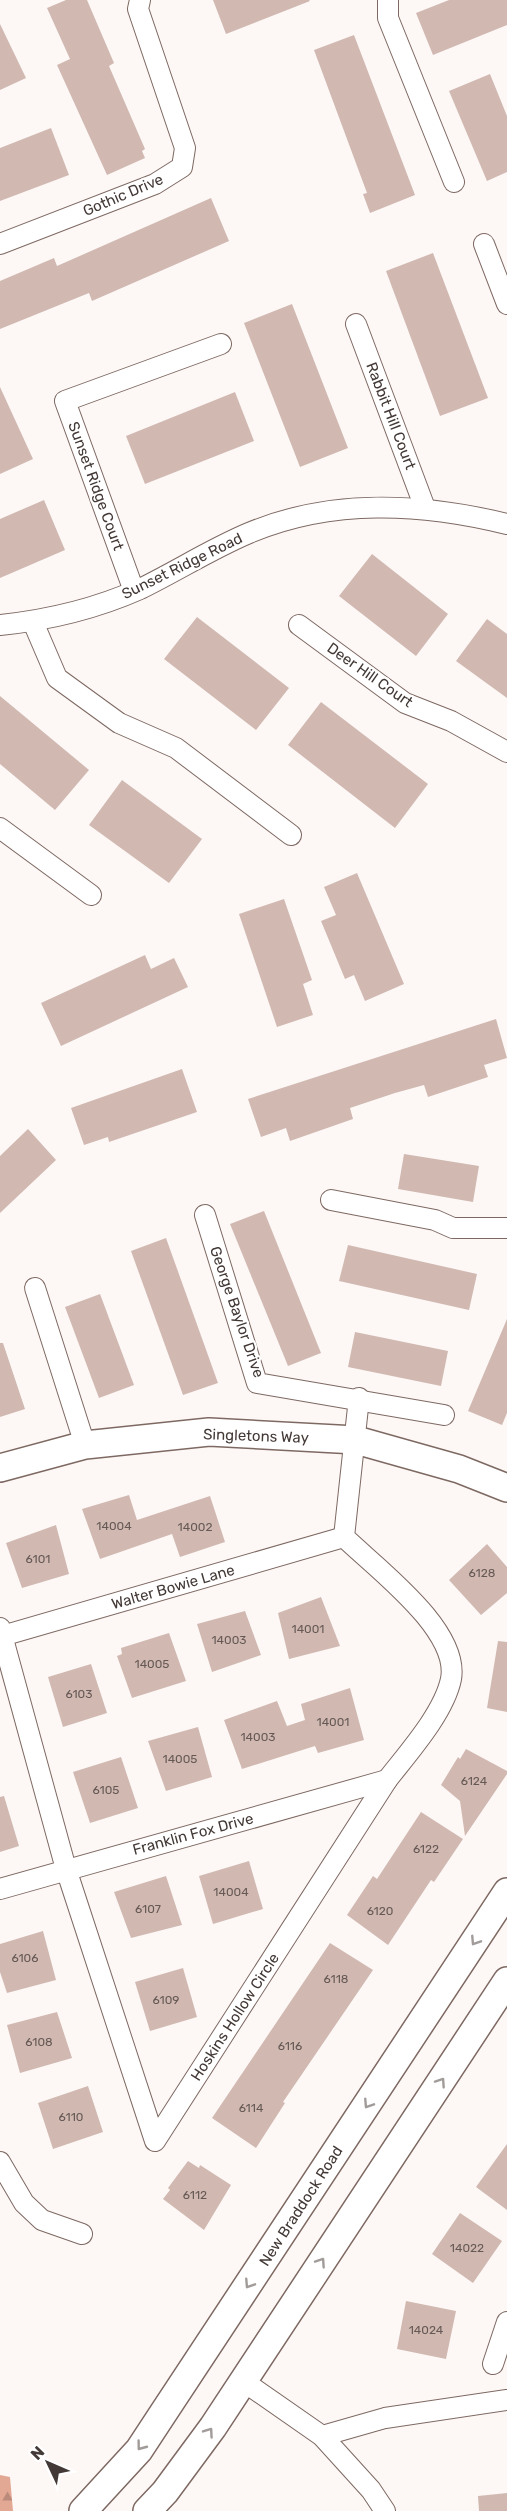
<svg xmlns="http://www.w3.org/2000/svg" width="507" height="2511" font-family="Rubik,sans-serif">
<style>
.forest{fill:url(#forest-firs)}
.building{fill:#d1b9b2}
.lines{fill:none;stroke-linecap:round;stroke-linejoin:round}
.street-casing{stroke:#7e6962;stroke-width:22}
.secondary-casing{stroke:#7e6962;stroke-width:30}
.street{stroke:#fff;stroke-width:20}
.secondary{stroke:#fff;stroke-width:27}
.oneway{stroke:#a19c9a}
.labels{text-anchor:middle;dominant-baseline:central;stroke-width:4.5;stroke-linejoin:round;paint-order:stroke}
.number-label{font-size:12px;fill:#665955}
.street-label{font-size:15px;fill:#433936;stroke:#fff}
</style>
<defs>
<pattern id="forest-firs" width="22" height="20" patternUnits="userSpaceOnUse" patternTransform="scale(1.5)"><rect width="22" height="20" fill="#e3a894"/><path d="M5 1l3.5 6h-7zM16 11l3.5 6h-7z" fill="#ba8a7a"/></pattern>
</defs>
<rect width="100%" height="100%" fill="#fdf8f6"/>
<!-- forest -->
<polygon class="forest" points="0,2475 10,2477 13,2511 0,2511"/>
<!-- building -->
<g class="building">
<polygon points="66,0 87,0 114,63 109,66 145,149 142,151 145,158 107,175 57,65 70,59 47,8"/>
<polygon points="213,0 309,0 310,1 226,34"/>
<polygon points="449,0 507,0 507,25 433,55 416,13"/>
<polygon points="0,24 26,78 0,90"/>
<polygon points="354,35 415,195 370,213 363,194 367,193 314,50"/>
<polygon points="490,74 507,116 507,172 487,181 449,91"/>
<polygon points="51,128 69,175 0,201 0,148"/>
<polygon points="211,198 229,241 92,301 89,293 0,329 0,281 54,258 57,266"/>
<polygon points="433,253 488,398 440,416 386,271"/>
<polygon points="292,304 348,448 300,467 244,323"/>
<polygon points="0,387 33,459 0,474"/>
<polygon points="235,392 254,441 145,484 126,436"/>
<polygon points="44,500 65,550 0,578 0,519"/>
<polygon points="372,554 448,614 416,656 339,596"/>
<polygon points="197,617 289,688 256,730 164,659"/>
<polygon points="487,619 507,634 507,698 456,661"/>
<polygon points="0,696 89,770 55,810 0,764"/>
<polygon points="321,702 428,784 395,828 288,745"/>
<polygon points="122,780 202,839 169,883 89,825"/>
<polygon points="357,873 404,984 365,1001 354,975 345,979 321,921 336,915 324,887"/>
<polygon points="284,899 312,980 303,984 313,1015 277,1027 239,914"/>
<polygon points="145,955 151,969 174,958 188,987 61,1046 41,1003"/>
<polygon points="496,1019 507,1058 484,1065 488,1077 428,1097 424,1085 395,1093 350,1108 353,1119 290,1141 286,1128 261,1137 248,1099"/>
<polygon points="182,1069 197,1112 109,1142 108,1137 84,1145 71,1108"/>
<polygon points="28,1129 56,1160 0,1213 0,1156"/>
<polygon points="404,1154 479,1166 473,1202 398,1189"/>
<polygon points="264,1211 321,1353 288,1366 230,1224"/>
<polygon points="166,1238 218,1383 183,1395 131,1251"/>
<polygon points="348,1245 477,1274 469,1310 339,1281"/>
<polygon points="100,1294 134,1385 99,1398 65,1307"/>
<polygon points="507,1319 507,1413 502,1425 468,1411"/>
<polygon points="355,1332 448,1351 441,1386 348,1367"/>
<polygon points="0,1343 3,1343 25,1409 0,1417"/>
<polygon points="129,1495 137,1520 210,1496 225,1542 180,1557 172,1534 100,1559 82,1509"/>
<polygon points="56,1525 69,1574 22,1588 6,1543"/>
<polygon points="487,1544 507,1567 507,1593 481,1615 449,1580"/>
<polygon points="321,1597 340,1646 289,1659 278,1613"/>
<polygon points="245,1611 261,1655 212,1672 197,1624"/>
<polygon points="169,1633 186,1681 132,1698 117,1656 122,1654 121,1648"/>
<polygon points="498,1641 507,1642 507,1712 487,1708"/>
<polygon points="91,1664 107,1713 63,1727 48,1677"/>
<polygon points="350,1688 364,1740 318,1753 315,1746 242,1769 224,1720 277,1701 287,1726 305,1720 301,1704"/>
<polygon points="198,1727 212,1777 166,1791 148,1741"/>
<polygon points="466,1749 507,1771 507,1774 465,1836 460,1801 441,1785 458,1757 460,1759"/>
<polygon points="121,1757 138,1808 90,1823 73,1772"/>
<polygon points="4,1796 19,1846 0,1852 0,1797"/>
<polygon points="421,1812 463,1839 434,1882 431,1880 388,1945 347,1915 373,1876 377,1879"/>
<polygon points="249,1861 263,1909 213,1924 199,1876"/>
<polygon points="166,1876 182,1925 131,1938 114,1892"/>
<polygon points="43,1931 56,1980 7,1993 0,1972 0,1944"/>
<polygon points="330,1943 373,1970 283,2102 285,2103 256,2148 212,2118"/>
<polygon points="183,1968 197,2017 150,2031 135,1982"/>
<polygon points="57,2012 72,2058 20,2073 7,2025"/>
<polygon points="88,2086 103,2132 53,2149 38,2103"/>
<polygon points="507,2144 507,2210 476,2187"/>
<polygon points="188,2161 199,2168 200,2165 231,2185 204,2230 163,2199 170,2190 168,2188"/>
<polygon points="460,2213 502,2241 473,2283 432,2254"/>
<polygon points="406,2301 456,2311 446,2359 397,2349"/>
<polygon points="507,2493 507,2511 479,2511 478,2496"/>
</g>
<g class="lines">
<!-- street casing -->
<g class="street-casing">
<g id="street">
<polyline points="388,0 388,18 454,182"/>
<polyline points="0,244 155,184 182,167 185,148 138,9 140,0"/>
<polyline points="484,244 507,304"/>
<polyline points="356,324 425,508"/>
<polyline points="134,591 65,401 221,344"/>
<polyline points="33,622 57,678 119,723 176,748 291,835"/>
<path d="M0,625C49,620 95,609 140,589C177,571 211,549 249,533C332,498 421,503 507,524"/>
<polyline points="299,625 405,703 451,721 507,752"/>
<polyline points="0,828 91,895"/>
<polyline points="331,1200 435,1220 453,1228 507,1228"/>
<polyline points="205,1215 257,1383 444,1415"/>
<polyline points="35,1288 85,1445"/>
<path d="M0,1628L66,1869L155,2141L387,1780C408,1753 444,1713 451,1679C460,1630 377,1569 344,1537L359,1398"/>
<polyline points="2,1636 344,1537"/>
<polyline points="0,1889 387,1780"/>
<polyline points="0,2162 24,2203 42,2220 82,2234"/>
<polyline points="493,2364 507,2322"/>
<polyline points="243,2381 322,2436 371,2490 385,2511"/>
<polyline points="322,2436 385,2418 507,2400"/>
</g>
</g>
<!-- secondary casing -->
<g class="secondary-casing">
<g id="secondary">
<polyline points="0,1468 85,1445 209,1432 356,1440 459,1469 507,1488"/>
<polyline points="83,2511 139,2450 160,2418 507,1892"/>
<polyline points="147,2511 165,2492 213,2427 507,1981"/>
</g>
</g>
<!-- street -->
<use href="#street" class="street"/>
<!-- secondary -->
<use href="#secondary" class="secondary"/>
</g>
<!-- one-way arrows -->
<defs><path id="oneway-chevron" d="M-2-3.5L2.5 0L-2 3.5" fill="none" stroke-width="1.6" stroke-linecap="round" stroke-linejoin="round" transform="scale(1.5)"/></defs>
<g class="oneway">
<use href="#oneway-chevron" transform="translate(475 1941) rotate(123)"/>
<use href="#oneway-chevron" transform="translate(441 2082) rotate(-56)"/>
<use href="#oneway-chevron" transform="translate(368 2104) rotate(123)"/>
<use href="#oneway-chevron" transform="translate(321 2262) rotate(-56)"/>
<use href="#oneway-chevron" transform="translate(249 2284) rotate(123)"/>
<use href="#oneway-chevron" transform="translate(209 2432) rotate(-55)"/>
<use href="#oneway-chevron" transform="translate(141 2446) rotate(127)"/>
</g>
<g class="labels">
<!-- number labels -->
<g class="number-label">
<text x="114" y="1526">14004</text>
<text x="195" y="1527">14002</text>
<text x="38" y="1559">6101</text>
<text x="482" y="1573">6128</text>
<text x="308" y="1629">14001</text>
<text x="229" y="1640">14003</text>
<text x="152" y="1664">14005</text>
<text x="79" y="1694">6103</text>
<text x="333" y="1722">14001</text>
<text x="258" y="1737">14003</text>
<text x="180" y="1759">14005</text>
<text x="474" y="1781">6124</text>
<text x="106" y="1790">6105</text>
<text x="426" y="1849">6122</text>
<text x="231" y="1892">14004</text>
<text x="148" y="1909">6107</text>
<text x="380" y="1911">6120</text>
<text x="25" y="1958">6106</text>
<text x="336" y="1979">6118</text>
<text x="166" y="2000">6109</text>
<text x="39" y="2042">6108</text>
<text x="290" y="2046">6116</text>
<text x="251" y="2108">6114</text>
<text x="71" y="2117">6110</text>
<text x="195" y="2195">6112</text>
<text x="467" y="2248">14022</text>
<text x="426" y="2330">14024</text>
</g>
<!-- street labels -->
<g class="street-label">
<text transform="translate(123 195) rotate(-23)">Gothic Drive</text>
<text transform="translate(391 416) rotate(69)">Rabbit Hill Court</text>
<text transform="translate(96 486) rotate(70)">Sunset Ridge Court</text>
<text transform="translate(182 566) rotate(-26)">Sunset Ridge Road</text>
<text transform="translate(370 675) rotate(35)">Deer Hill Court</text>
<text transform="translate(237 1312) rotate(71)">George Baylor Drive</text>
<text transform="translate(256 1436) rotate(2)">Singletons Way</text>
<text transform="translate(173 1587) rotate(-16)">Walter Bowie Lane</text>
<text transform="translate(193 1834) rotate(-15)">Franklin Fox Drive</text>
<text transform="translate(235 2017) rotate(-57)">Hoskins Hollow Circle</text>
<text transform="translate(301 2206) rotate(-57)">New Braddock Road</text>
</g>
</g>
<!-- north arrow -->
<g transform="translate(48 2463) rotate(314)" stroke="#ffffff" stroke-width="4.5" paint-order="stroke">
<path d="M0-4.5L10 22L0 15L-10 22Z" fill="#433936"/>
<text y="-9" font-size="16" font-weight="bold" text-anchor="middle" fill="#433936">N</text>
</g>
</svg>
